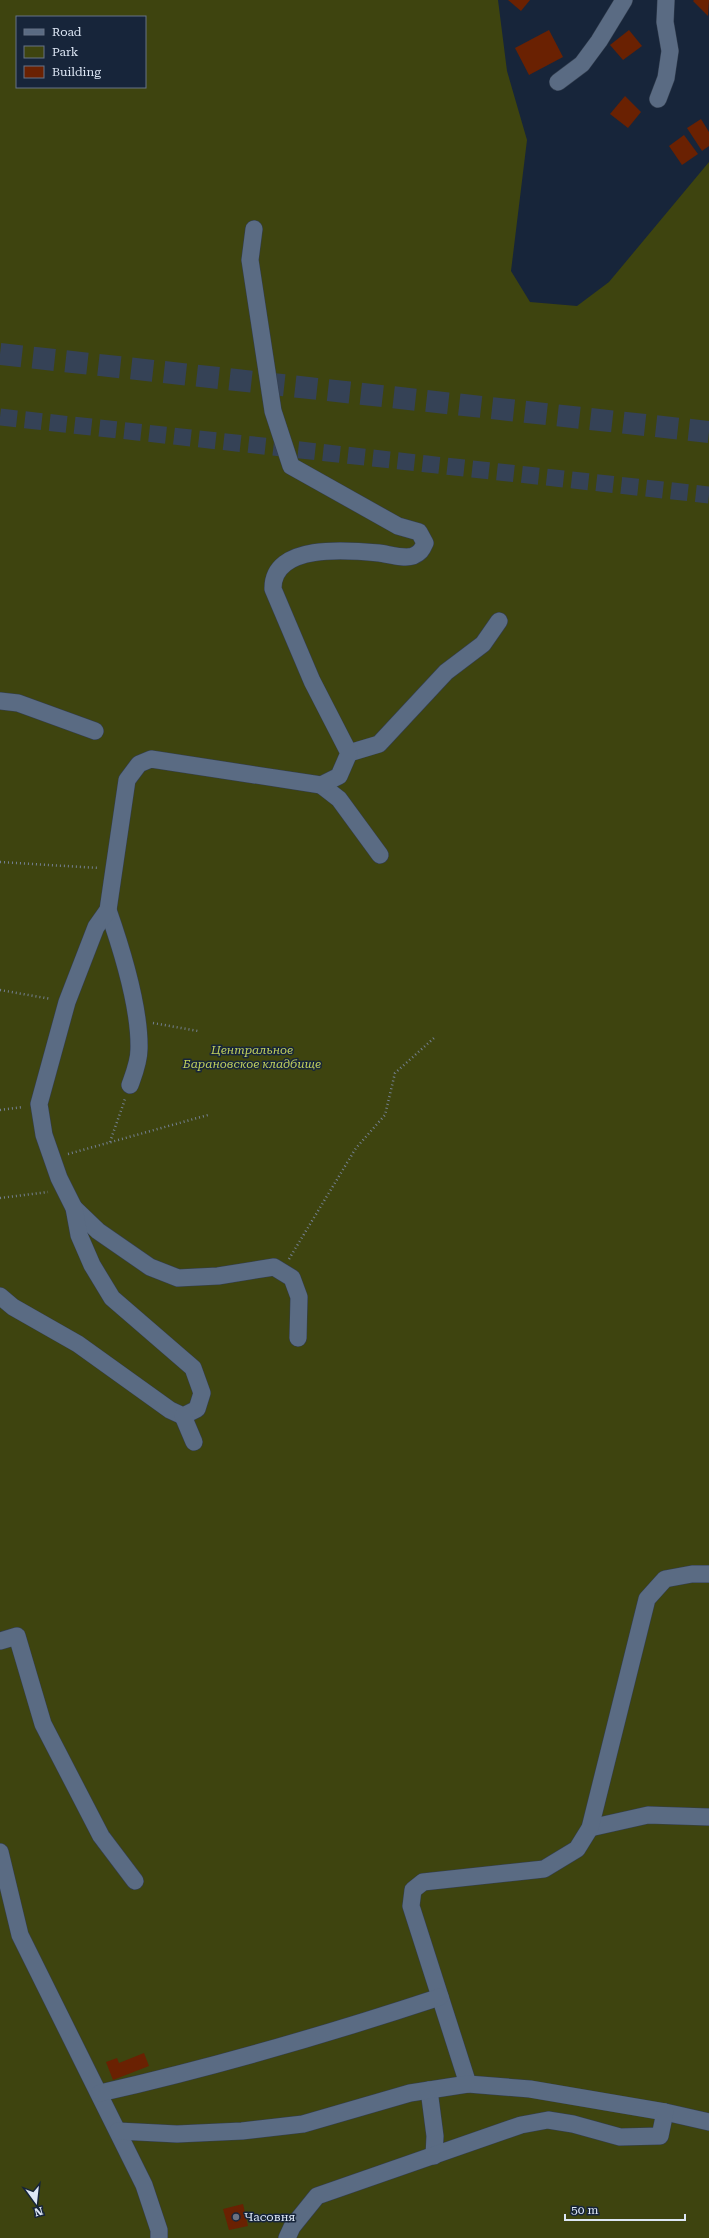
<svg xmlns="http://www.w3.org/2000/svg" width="709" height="2238" font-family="'Roboto Serif',serif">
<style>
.green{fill:#3e440f;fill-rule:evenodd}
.building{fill:#6a2102}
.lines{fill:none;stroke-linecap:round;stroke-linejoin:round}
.minor-tunnel{stroke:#354256;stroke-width:17;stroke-dasharray:17 8;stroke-linecap:butt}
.highway-tunnel{stroke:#354256;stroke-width:22;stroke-dasharray:22 11;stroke-linecap:butt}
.minor-casing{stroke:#333e4f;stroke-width:18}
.path{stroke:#748092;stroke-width:2.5;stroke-dasharray:1 3;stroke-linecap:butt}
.minor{stroke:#5a6b83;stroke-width:17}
.worship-dot{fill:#6b7280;stroke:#17253a;stroke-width:1.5}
.labels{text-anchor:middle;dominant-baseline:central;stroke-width:3;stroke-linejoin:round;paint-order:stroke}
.park-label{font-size:12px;font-style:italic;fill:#c1d05c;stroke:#17253a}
.poi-label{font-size:12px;fill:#dde7f5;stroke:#17253a;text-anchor:start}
</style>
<rect width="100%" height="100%" fill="#17253a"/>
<!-- green -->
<path class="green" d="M0,0H498L507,71L527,140L511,271L530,302L577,306L609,282L709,162V2238H0ZM17,17H145V87H17Z"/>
<!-- building -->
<g class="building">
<polygon points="508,0 530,0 521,11"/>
<polygon points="694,0 709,0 708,16 693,1"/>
<polygon points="549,30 563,57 529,75 515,48"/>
<polygon points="629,30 642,46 623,60 610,45"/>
<polygon points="625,96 641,112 628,128 610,114"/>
<polygon points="701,119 709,132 709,146 702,151 687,128"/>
<polygon points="684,135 698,154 682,165 669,146"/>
<polygon points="144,2053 149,2066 113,2080 106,2062 117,2058 119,2063"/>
<polygon points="243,2204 248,2226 229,2230 223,2209"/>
</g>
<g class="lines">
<!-- minor-tunnel -->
<polyline class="minor-tunnel" points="0,417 709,495"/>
<!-- highway-tunnel -->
<polyline class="highway-tunnel" points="0,354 709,432"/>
<!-- minor casing -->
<g class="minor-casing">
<g id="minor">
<polyline points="558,82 582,64 599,41 624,0"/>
<polyline points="658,99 666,78 670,51 665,22 666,0"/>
<polyline points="0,701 18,703 95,731"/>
<polyline points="349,753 379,744 446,672 483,644 499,621"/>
<polyline points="321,785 339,799 380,855"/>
<path d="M108,910C122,950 140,1007 139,1049C139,1062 134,1074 130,1085"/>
<polyline points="74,1208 98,1231 150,1267 178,1278 218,1276 274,1267 292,1278 299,1297 298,1338"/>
<path d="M0,1296L13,1307L78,1344L170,1410L183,1416L197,1409L202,1393L193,1368L112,1298L92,1265L79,1235L74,1208L59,1178L44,1135L39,1104L67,1002L96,927L108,910L127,780L139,764L151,759L321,785L339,776L349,753L312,681L273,589C272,543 348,550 379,553C388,554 404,559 413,556C420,553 422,550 425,543L419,532L398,526L291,466L273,411L250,260L254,229"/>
<polyline points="183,1416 194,1442"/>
<polyline points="0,1641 17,1636 43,1724 101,1836 135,1881"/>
<polyline points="590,1828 648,1815 709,1817"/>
<polyline points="0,1852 20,1935 144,2185 159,2230 159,2238"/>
<polyline points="468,2084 411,1906 413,1890 423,1882 544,1869 577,1849 590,1828 647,1599 665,1579 692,1574 709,1574"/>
<polyline points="429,2090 435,2136 434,2156"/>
<path d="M100,2093C215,2067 328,2034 440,1997"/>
<polyline points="118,2131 177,2134 242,2131 303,2124 410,2093 468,2084 530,2089 665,2112 709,2122"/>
<polyline points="287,2238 292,2227 317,2196 521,2125 548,2120 573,2124 620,2137 660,2136 665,2112"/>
</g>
</g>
<!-- path -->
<g class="path">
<polyline points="0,862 99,868"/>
<polyline points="0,990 51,999"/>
<polyline points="153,1023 198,1031"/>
<polyline points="0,1110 23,1107"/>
<polyline points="110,1142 125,1099"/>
<polyline points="68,1154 208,1115"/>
<polyline points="0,1198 48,1192"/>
<polyline points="289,1259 356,1148 385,1115 395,1073 434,1038"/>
</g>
<!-- minor -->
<use href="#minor" class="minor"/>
</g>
<!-- markers -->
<circle class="worship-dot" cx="236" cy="2217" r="4"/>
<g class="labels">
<!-- park labels -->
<g class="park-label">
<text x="252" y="1050">Центральное<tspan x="252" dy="14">Барановское кладбище</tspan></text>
</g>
<!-- poi labels -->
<g class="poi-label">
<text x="244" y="2217">Часовня</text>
</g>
</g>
<!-- legend -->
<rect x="16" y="16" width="130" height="72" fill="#17253a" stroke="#667385"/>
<rect x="24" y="29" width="20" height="6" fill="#5a6b83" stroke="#667385"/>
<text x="52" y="36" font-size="12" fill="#dde7f5">Road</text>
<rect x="24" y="46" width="20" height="12" fill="#3e440f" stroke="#667385"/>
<text x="52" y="56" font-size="12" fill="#dde7f5">Park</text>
<rect x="24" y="66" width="20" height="12" fill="#6a2102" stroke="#667385"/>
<text x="52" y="76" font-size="12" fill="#dde7f5">Building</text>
<!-- north arrow -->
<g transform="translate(36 2202) rotate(165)" stroke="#17253a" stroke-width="3" paint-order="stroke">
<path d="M0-3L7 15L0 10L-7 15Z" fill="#dde7f5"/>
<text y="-6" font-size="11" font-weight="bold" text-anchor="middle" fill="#dde7f5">N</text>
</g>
<!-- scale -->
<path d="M565 2214v6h120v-6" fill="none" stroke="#dde7f5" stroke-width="2"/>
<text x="571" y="2214" font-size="12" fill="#dde7f5" stroke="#17253a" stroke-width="3" paint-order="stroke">50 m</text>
</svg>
